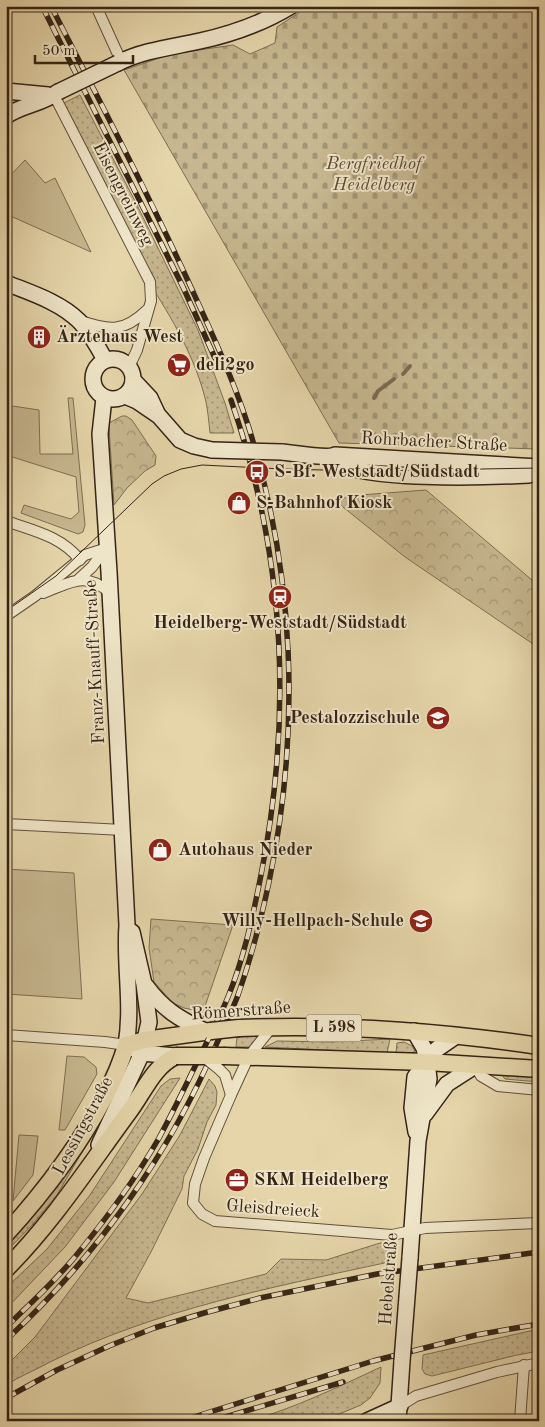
<svg xmlns="http://www.w3.org/2000/svg" width="545" height="1427" font-family="'Old Standard TT',serif">
<style>
.grass{fill:url(#grass-dots);stroke:#7e6e53}
.forest{fill:url(#forest-crowns);stroke:#7e6e53}
.cemetery{fill:url(#cemetery-stones);stroke:#7e6e53}
.garden{fill:#c7b790;stroke:#7e6e53}
.lines{fill:none;stroke-linecap:round;stroke-linejoin:round}
.stream{stroke:#7b6a50;stroke-width:4}
.street-casing{stroke:#61503b;stroke-width:12}
.secondary-casing{stroke:#352416;stroke-width:18}
.primary-casing{stroke:#352416;stroke-width:19}
.street{stroke:#eee4c7;stroke-width:10}
.secondary{stroke:#eee4c7;stroke-width:15}
.primary{stroke:#e5d5a9;stroke-width:16}
.tram{stroke:#352416;stroke-width:1}
.rail-casing{stroke:#352416;stroke-width:5.5}
.rail{stroke:#eee4c7;stroke-width:4;stroke-dasharray:11;stroke-linecap:butt}
.street-bridge-casing{stroke:#61503b;stroke-width:12;stroke-linecap:butt}
.secondary-bridge-casing{stroke:#352416;stroke-width:18;stroke-linecap:butt}
.primary-bridge-casing{stroke:#352416;stroke-width:19;stroke-linecap:butt}
.street-bridge{stroke:#eee4c7;stroke-width:10}
.secondary-bridge{stroke:#eee4c7;stroke-width:15}
.primary-bridge{stroke:#e5d5a9;stroke-width:16}
.labels{text-anchor:middle;dominant-baseline:central;stroke-width:4;stroke-linejoin:round;paint-order:stroke}
.shield{fill:#eee4c7;stroke:#6c5e4b;stroke-width:1}
.shield-label{font-size:16px;font-weight:bold;fill:#352416}
.park-label{font-size:18px;font-style:italic;fill:#5a4934;stroke:#eee4c7}
.street-label{font-size:18px;fill:#352416;stroke:#eee4c7}
.poi-label{font-size:18px;font-weight:bold;fill:#352416;stroke:#eee4c7;text-anchor:start}
</style>
<defs>
<pattern id="grass-dots" width="8" height="8" patternUnits="userSpaceOnUse" patternTransform="scale(1.25)"><rect width="8" height="8" fill="#c7b790"/><path d="M2 2h.1M6 6h.1" fill="none" stroke="#a29575" stroke-width="1.8" stroke-linecap="round"/></pattern>
<pattern id="forest-crowns" width="20" height="18" patternUnits="userSpaceOnUse" patternTransform="scale(1.25)"><rect width="20" height="18" fill="#c7b790"/><path d="M2 6a3 3 0 1 1 6 0M12 15a3 3 0 1 1 6 0" fill="none" stroke="#a29575"/></pattern>
<pattern id="cemetery-stones" width="16" height="16" patternUnits="userSpaceOnUse" patternTransform="scale(1.25)"><rect width="16" height="16" fill="#c7b790"/><path d="M2 7V4a2 2 0 0 1 4 0v3zM10 15v-3a2 2 0 0 1 4 0v3z" fill="#a29575"/></pattern>
</defs>
<rect width="100%" height="100%" fill="#e5d5a9"/>
<filter id="stains"><feTurbulence type="fractalNoise" baseFrequency=".004" numOctaves="4"/><feColorMatrix values="0 0 0 0 .2 0 0 0 0 .09 0 0 0 0 .02 0 0 0 .5 -.17"/></filter>
<radialGradient id="worn" r=".72"><stop offset=".6" stop-color="#630" stop-opacity="0"/><stop offset="1" stop-color="#630" stop-opacity=".3"/></radialGradient>
<!-- grass -->
<g class="grass">
<path d="M80,95L136,203L198,330L225,403L234,433H210C209,423 208,412 206,402C196,359 172,318 148,281L60,105Z"/>
<polygon points="258,1036 251,1047 236,1047 237,1037"/>
<polygon points="390,1039 387,1053 265,1047 277,1041 331,1042"/>
<polygon points="404,1042 412,1046 415,1051 411,1054 396,1053 397,1043"/>
<polygon points="502,1075 539,1075 539,1082 505,1079"/>
<polygon points="180,1078 114,1182 65,1247 6,1309 6,1288 47,1249 90,1195 161,1086 170,1079"/>
<path d="M209,1079L215,1086L217,1092L216,1105L207,1122L198,1149L184,1176L182,1189L152,1250L126,1298L148,1303L266,1274L281,1259L326,1260L380,1243H387L390,1250L389,1262C274,1287 157,1309 50,1362C36,1370 20,1376 6,1385V1366L35,1337L142,1194L180,1135Z"/>
<path d="M110,1104L57,1195L33,1224L6,1252V1243C23,1227 39,1210 52,1191C73,1163 88,1132 110,1104Z"/>
<polygon points="539,1329 539,1351 517,1355 432,1376 425,1374 422,1369 423,1355"/>
<path d="M381,1367L380,1383L370,1398L361,1405L322,1421H249C295,1408 338,1387 381,1367Z"/>
</g>
<!-- forest -->
<g class="forest">
<polygon points="122,416 126,416 132,420 156,456 155,465 145,471 127,488 114,505 109,427 109,423"/>
<polygon points="426,490 539,586 539,648 405,557 338,503 347,496"/>
<polygon points="151,919 233,925 203,1012 184,1008 173,1003 154,982 149,948"/>
</g>
<!-- cemetery -->
<polygon class="cemetery" points="309,6 539,6 539,449 339,443 124,70 171,54 233,45 250,54 275,43 277,27"/>
<!-- garden -->
<g class="garden">
<polygon points="25,160 45,183 55,178 91,252 6,214 6,201 9,199 6,196 6,180"/>
<polygon points="68,398 73,398 85,525 83,532 78,534 21,513 24,505 71,519 79,512 76,477 6,455 6,405 39,410 40,454 73,454"/>
<polygon points="6,869 74,873 82,999 6,994"/>
<polygon points="67,1056 84,1057 96,1067 97,1074 65,1130 59,1130"/>
<polygon points="19,1135 38,1136 33,1175 13,1201"/>
</g>
<g class="lines">
<!-- stream -->
<g class="stream">
<polyline points="403,374 410,366"/>
<polyline points="374,398 378,391 394,379"/>
</g>
<!-- street casing -->
<g class="street-casing">
<g id="street">
<polyline points="96,6 121,61"/>
<polyline points="54,95 150,282 151,301 137,350 129,367"/>
<path d="M81,321C110,331 124,332 147,310"/>
<path d="M6,521C34,531 61,536 80,560"/>
<polyline points="79,579 92,567 106,548"/>
<path d="M43,593C70,583 85,570 110,593"/>
<polyline points="6,616 35,596 85,555 107,548"/>
<polyline points="6,824 123,830"/>
<polyline points="272,1027 249,1056 231,1095 204,1158 195,1184 193,1203 202,1214 215,1221 392,1235 425,1228 539,1223"/>
<polyline points="6,1035 105,1042 126,1045"/>
<polyline points="475,1066 481,1076 498,1086 539,1090"/>
<polyline points="219,1069 225,1075 231,1095"/>
<polyline points="400,1406 416,1396 497,1372 539,1363"/>
<polyline points="520,1421 524,1365"/>
</g>
</g>
<!-- secondary casing -->
<g class="secondary-casing">
<g id="secondary">
<path d="M118,63C144,50 173,47 200,41C232,34 263,23 291,6"/>
<polyline points="6,91 48,95"/>
<path d="M6,116C22,105 42,104 58,92"/>
<path d="M6,283C31,293 60,302 79,321C90,332 98,347 105,360"/>
<circle cx="113" cy="379" r="20"/>
<polyline points="133,380 150,398 157,413"/>
<polyline points="125,396 137,401 159,416 180,440 194,446 212,450"/>
<path d="M104,398L100,434L109,572L127,925C124,965 133,1005 126,1045L142,1053L175,1056"/>
<path d="M282,452C294,453 327,459 335,455L539,467"/>
<path d="M330,459C357,482 490,477 529,475"/>
<path d="M146,986C163,1009 179,1019 205,1031"/>
<polyline points="425,1114 447,1084 475,1066"/>
<polyline points="416,1132 412,1108 415,1077 437,1049 456,1036"/>
<polyline points="99,1145 142,1053 149,1022 144,984 132,932"/>
<polyline points="410,1258 418,1141 429,1079 427,1062 424,1048 414,1031"/>
<polyline points="367,1421 400,1406"/>
<polyline points="398,1421 402,1361"/>
</g>
</g>
<!-- primary casing -->
<g class="primary-casing">
<g id="primary">
<path d="M239,1028C339,1024 439,1031 539,1046"/>
<polyline points="225,1056 427,1062 539,1069"/>
<path d="M6,1234C44,1192 78,1148 104,1098C113,1081 121,1064 126,1045L145,1040L211,1031"/>
<path d="M6,1269C52,1223 89,1166 128,1113C143,1094 153,1066 176,1056"/>
</g>
</g>
<!-- street -->
<use href="#street" class="street"/>
<!-- secondary -->
<use href="#secondary" class="secondary"/>
<!-- primary -->
<use href="#primary" class="primary"/>
<!-- tram -->
<polyline class="tram" points="6,611 56,576 152,484 164,476 181,469 202,465 283,469 366,471 539,468"/>
<!-- rail casing -->
<g class="rail-casing">
<g id="rail">
<polyline points="42,6 183,287 219,367"/>
<path d="M6,1327C29,1305 53,1283 74,1258C103,1223 136,1178 159,1138C174,1110 188,1081 202,1052C211,1034 220,1016 228,997C244,958 253,916 261,875C293,714 285,555 231,400"/>
<path d="M6,1340C96,1257 169,1155 217,1043C224,1027 232,1011 238,995C251,958 261,920 269,882C301,730 295,573 248,425C232,376 210,329 189,283C146,189 98,98 51,6"/>
<polyline points="6,1398 57,1370 109,1346 154,1328 204,1313 260,1298 377,1274 539,1252"/>
<polyline points="181,1421 373,1361 476,1335 539,1324"/>
<polyline points="212,1421 343,1382"/>
</g>
</g>
<!-- rail -->
<use href="#rail" class="rail"/>
<!-- street-bridge casing -->
<g class="street-bridge-casing">
<polyline id="street-bridge" points="204,1057 219,1069"/>
</g>
<!-- secondary-bridge casing -->
<g class="secondary-bridge-casing">
<g id="secondary-bridge">
<polyline points="58,92 118,63"/>
<polyline points="212,450 282,452"/>
<polyline points="402,1361 410,1258"/>
</g>
</g>
<!-- primary-bridge casing -->
<g class="primary-bridge-casing">
<g id="primary-bridge">
<polyline points="211,1031 239,1028"/>
<polyline points="176,1056 225,1056"/>
</g>
</g>
<!-- street-bridge -->
<use href="#street-bridge" class="street-bridge"/>
<!-- secondary-bridge -->
<use href="#secondary-bridge" class="secondary-bridge"/>
<!-- primary-bridge -->
<use href="#primary-bridge" class="primary-bridge"/>
</g>
<!-- icons -->
<defs>
<g id="building-disc" transform="scale(1.25)"><circle r="9.5" fill="#8f2418" stroke="#eee4c7"/><path d="M-4-6H4V6H1V3H-1V6H-4ZM-2.5-4.3h1.7v1.8h-1.7ZM.8-4.3h1.7v1.8H.8ZM-2.5-1h1.7V.8h-1.7ZM.8-1h1.7V.8H.8Z" fill="#fff"/></g>
<g id="supermarket-disc" transform="scale(1.25)"><circle r="9.5" fill="#8f2418" stroke="#eee4c7"/><path d="M-6-5.5h2.5l.6 2H6L4.5 2H-2.5L-4.4-4H-6ZM-1.5 3.2a1.3 1.3 0 1 0 .1 0ZM3 3.2a1.3 1.3 0 1 0 .1 0Z" fill="#fff"/></g>
<g id="bus-disc" transform="scale(1.25)"><circle r="9.5" fill="#8f2418" stroke="#eee4c7"/><path d="M-5-6H5V4H4V6H2V4H-2V6H-4V4H-5ZM-3.5-4V0h7V-4ZM-3.5 1.2v1.5H-2V1.2ZM2 1.2v1.5H3.5V1.2Z" fill="#fff"/></g>
<g id="shop-disc" transform="scale(1.25)"><circle r="9.5" fill="#8f2418" stroke="#eee4c7"/><path d="M-5-2.5h2.3a2.7 3.5 0 0 1 5.4 0H5L5.5 6h-11ZM-1.5-2.5h3a1.5 2.3 0 0 0-3 0Z" fill="#fff"/></g>
<g id="station-disc" transform="scale(1.25)"><circle r="9.5" fill="#8f2418" stroke="#eee4c7"/><path d="M-3-6H3Q5-6 5-4V2Q5 4 3 4L4.5 6H3L1.5 4h-3L-3 6H-4.5L-3 4Q-5 4-5 2V-4Q-5-6-3-6ZM-3.5-4v3h7v-3ZM-3.5 1v1.5H-2V1ZM2 1v1.5H3.5V1Z" fill="#fff"/></g>
<g id="school-disc" transform="scale(1.25)"><circle r="9.5" fill="#8f2418" stroke="#eee4c7"/><path d="M0-5L7-2L0 1L-7-2ZM-4 1L0 2.5L4 1V4Q0 6-4 4Z" fill="#fff"/></g>
<g id="office-disc" transform="scale(1.25)"><circle r="9.5" fill="#8f2418" stroke="#eee4c7"/><path d="M-6-3h4V-5.5h4V-3h4V5H-6ZM-1-4.5V-3h2v-1.5ZM-6 0V1H6V0Z" fill="#fff"/></g>
</defs>
<g fill-rule="evenodd">
<use href="#building-disc" x="39" y="337"/>
<use href="#supermarket-disc" x="179" y="365"/>
<use href="#bus-disc" x="257" y="472"/>
<use href="#shop-disc" x="239" y="503"/>
<use href="#station-disc" x="280" y="597"/>
<use href="#school-disc" x="438" y="718"/>
<use href="#shop-disc" x="160" y="850"/>
<use href="#school-disc" x="421" y="921"/>
<use href="#office-disc" x="237" y="1180"/>
</g>
<g class="labels">
<!-- shield labels -->
<rect class="shield" x="306.5" y="1014.5" width="55" height="27" rx="4"/>
<g class="shield-label">
<text x="334" y="1028">L 598</text>
</g>
<!-- park labels -->
<g class="park-label">
<text x="374" y="164">Bergfriedhof<tspan x="374" dy="21">Heidelberg</tspan></text>
</g>
<!-- street labels -->
<g class="street-label">
<text transform="translate(123 194) rotate(63)">Eisengreinweg</text>
<text transform="translate(434 442) rotate(3)">Rohrbacher Straße</text>
<text transform="translate(95 662) rotate(-93)">Franz-Knauff-Straße</text>
<text transform="translate(241 1011) rotate(-4)">Römerstraße</text>
<text transform="translate(83 1126) rotate(-62)">Lessingstraße</text>
<text transform="translate(273 1209) rotate(4)">Gleisdreieck</text>
<text transform="translate(389 1279) rotate(-86)">Hebelstraße</text>
</g>
<!-- poi labels -->
<g class="poi-label">
<text x="56" y="337">Ärztehaus West</text>
<text x="196" y="365">deli2go</text>
<text x="274" y="472">S-Bf. Weststadt/Südstadt</text>
<text x="256" y="503">S-Bahnhof Kiosk</text>
<text x="280" y="623" text-anchor="middle">Heidelberg-Weststadt/Südstadt</text>
<text x="420" y="718" text-anchor="end">Pestalozzischule</text>
<text x="178" y="850">Autohaus Nieder</text>
<text x="404" y="921" text-anchor="end">Willy-Hellpach-Schule</text>
<text x="254" y="1180">SKM Heidelberg</text>
</g>
</g>
<!-- margin -->
<rect width="545" height="1427" fill="none" stroke="#e5d5a9" stroke-width="25"/>
<rect x="8" y="8" width="530" height="1412" fill="none" stroke="#352416" stroke-width="2.5"/>
<rect x="12" y="12" width="520" height="1402" fill="none" stroke="#352416"/>
<!-- scale -->
<path d="M35 55v8h98v-8" fill="none" stroke="#352416" stroke-width="2.5"/>
<text x="42" y="55" font-size="15" fill="#352416" stroke="#eee4c7" stroke-width="4" paint-order="stroke">50 m</text>
<rect width="100%" height="100%" filter="url(#stains)"/>
<rect width="100%" height="100%" fill="url(#worn)"/>
</svg>
